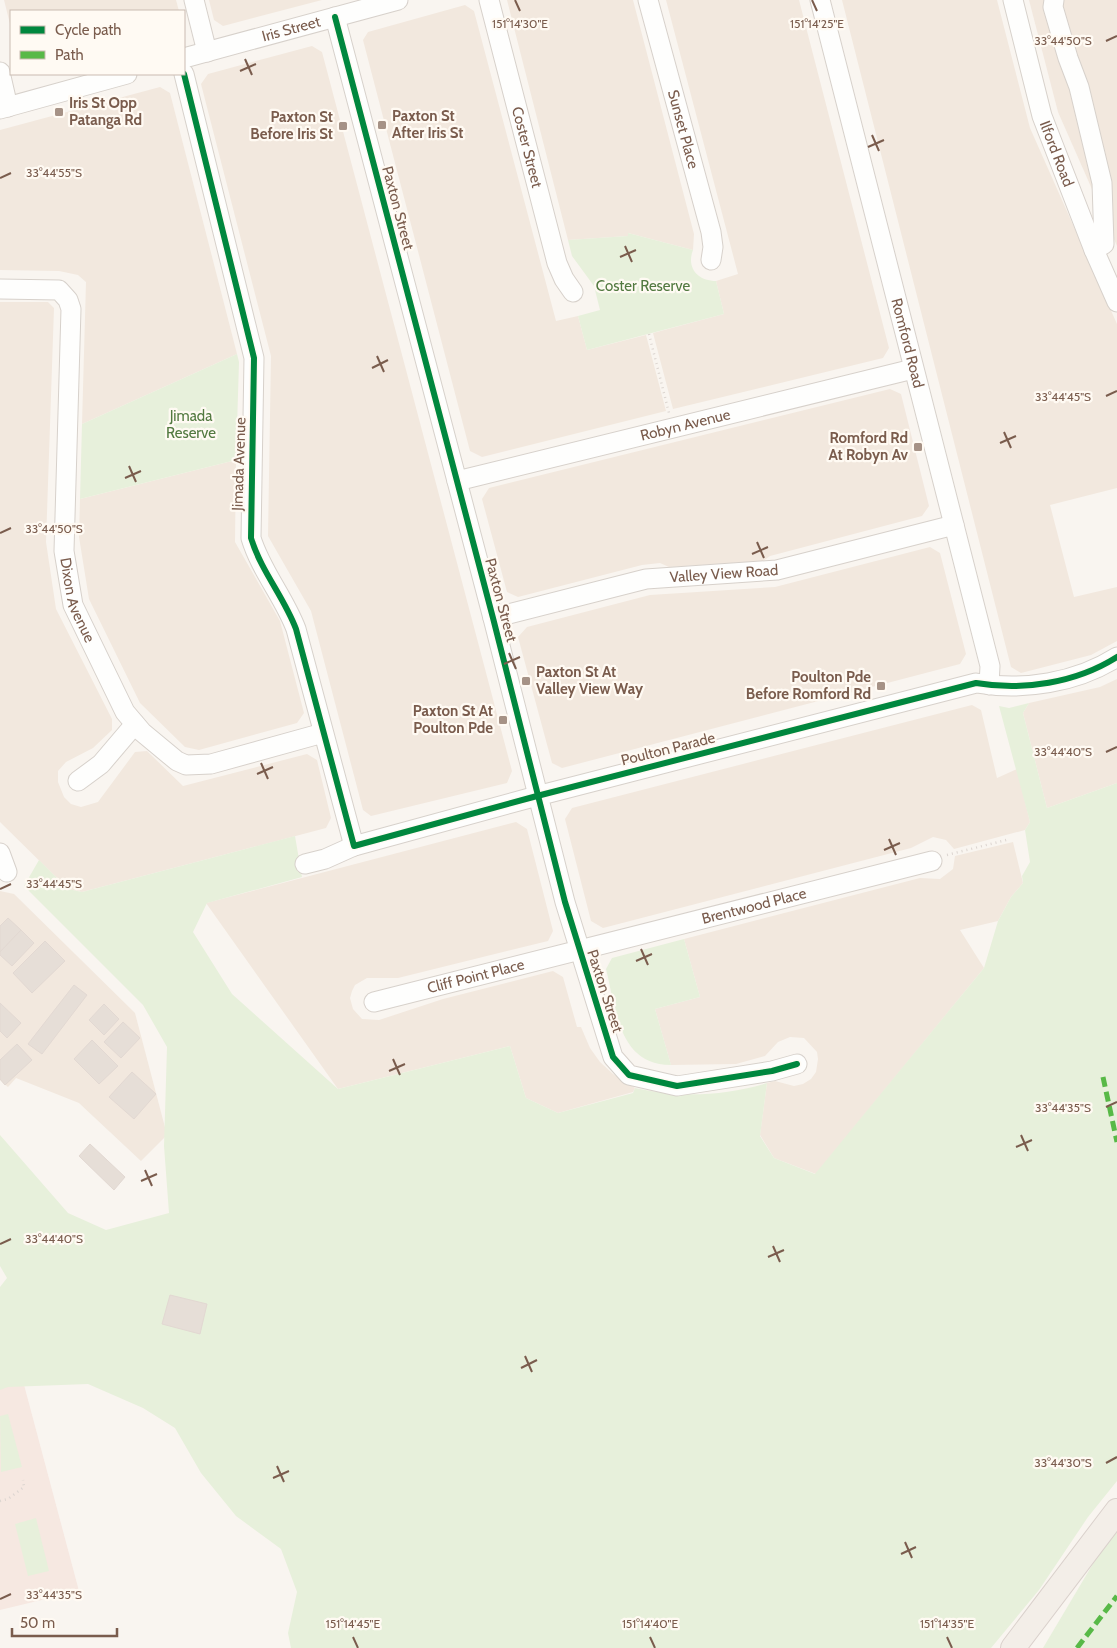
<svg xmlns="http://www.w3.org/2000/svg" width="1117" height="1648" font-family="Cabin,sans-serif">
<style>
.residential{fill:#f2e8de}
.commercial{fill:#f6e8e1}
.green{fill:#e7f0db}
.building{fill:#e6ded7;stroke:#e2d8d2}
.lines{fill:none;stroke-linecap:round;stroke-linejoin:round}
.minor-casing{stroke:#d7d1cb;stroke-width:21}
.major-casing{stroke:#dad1cc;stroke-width:26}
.path{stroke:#dcd5d0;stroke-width:2.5;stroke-dasharray:1 4;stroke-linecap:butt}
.minor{stroke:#fefefd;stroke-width:19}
.major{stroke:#f3eee8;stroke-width:24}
.quiet{stroke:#58b947;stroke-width:5;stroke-dasharray:10 5;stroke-linecap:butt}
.cycleway-casing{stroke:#fffaf3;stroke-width:9}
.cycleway{stroke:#00873e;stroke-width:6}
.ticks{fill:none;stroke:#7a5c4d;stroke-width:2}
.poi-dot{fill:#a69286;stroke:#fffaf3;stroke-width:2}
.labels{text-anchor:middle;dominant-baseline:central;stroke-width:4.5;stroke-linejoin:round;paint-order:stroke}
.street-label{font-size:15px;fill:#7a5c4d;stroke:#fffaf3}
.poi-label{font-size:15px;font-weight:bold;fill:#7a5c4d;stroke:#fffaf3;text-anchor:end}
.park-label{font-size:15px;fill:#537a41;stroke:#fffaf3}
.ticks-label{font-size:12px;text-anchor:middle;fill:#7a5c4d;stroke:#fffaf3;stroke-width:4.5;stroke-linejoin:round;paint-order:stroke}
</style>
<rect width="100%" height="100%" fill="#f9f5f0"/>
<!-- residential -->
<g class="residential">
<polygon points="4,0 176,0 179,11 11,11 11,28"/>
<polygon points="209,0 322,0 223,26 214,20"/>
<polygon points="507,0 633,0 694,234 693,250 628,233 628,236 568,240"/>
<polygon points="666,0 799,0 889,348 883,358 673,409 653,333 724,314 716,281 738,274"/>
<polygon points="842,0 997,0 1030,128 1117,324 1117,488 1050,505 1074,597 1117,587 1117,641 1091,655 1021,673 1011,667"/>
<polygon points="1029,0 1117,0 1117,246 1058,112"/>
<polygon points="465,5 474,11 556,321 578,316 587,350 646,335 666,411 482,457 470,451 363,40 368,32"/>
<polygon points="312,46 322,52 512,771 507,783 371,816 363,810 311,611 268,536 271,356 201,84 208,74"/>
<polygon points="160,87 170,93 237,354 82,424 86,282 78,275 59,271 0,270 0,130"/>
<polygon points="0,302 48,302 54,308 46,542 56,609 112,719 112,730 93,748 66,762 58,771 58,782 64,797 71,804 81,807 98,802 135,752 147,751 183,786 307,754 317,760 331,818 326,828 82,892 68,889 0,822"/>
<polygon points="890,389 901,394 929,506 922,516 770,556 763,561 669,567 660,563 642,565 518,597 507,592 482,499 489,488"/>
<polygon points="236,460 235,542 280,621 304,713 297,723 199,750 185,747 140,703 89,599 79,537 80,499"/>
<polygon points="930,547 940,553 966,654 960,664 562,768 552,763 518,637 527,627 650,595 775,587"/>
<polygon points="1117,679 1117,783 1047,808 1023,713 1029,703 1100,687"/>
<polygon points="972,705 981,710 997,778 1017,769 1030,822 1025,830 954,849 946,840 933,837 911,848 603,928 591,921 565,819 572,808"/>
<polygon points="516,822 527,829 553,931 548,941 398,978 367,978 355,985 352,991 350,998 353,1009 362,1019 379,1020 443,999 553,971 563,977 577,1027 581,1027 590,1048 600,1062 613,1074 635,1088 633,1092 558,1113 526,1098 510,1046 338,1089 206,903"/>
<polygon points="1013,842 1023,883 1011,897 998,921 960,930 984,968 816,1174 774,1158 760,1135 767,1083 775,1081 794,1086 803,1084 811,1079 816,1072 818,1059 817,1052 804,1038 790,1037 778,1042 765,1056 736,1064 671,1065 655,1009 700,997 684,939 920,878 940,879 953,869 955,856"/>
<polygon points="0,891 14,894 135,1013 167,1135 141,1161 79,1103 16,1078 8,1087 0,1080"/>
</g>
<!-- commercial -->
<polygon class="commercial" points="23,1381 79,1591 0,1610 0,1387"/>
<!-- green -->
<g class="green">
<path d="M628,233L693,250C686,268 698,281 716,281L724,314L587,350L578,316L600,310L594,286L572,256L568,240L628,236Z"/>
<polygon points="237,354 239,362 236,460 80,499 82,424"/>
<path d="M1029,703L1023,713L1047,808L1117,783V1481L1088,1517L1039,1590L991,1648H291L288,1633L297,1592L281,1549L236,1516L201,1473L175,1428L143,1408L88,1384L8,1387L0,1390V1287L7,1278L0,1266V1135L68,1213L106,1230L169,1213L164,1146L167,1047L143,1005L24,886L39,860L68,889L82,892L295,836L302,877L207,903L193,932L232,994L338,1089L510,1046L526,1098L558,1113L633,1093L635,1088C679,1098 724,1096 767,1083L760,1136L774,1158L815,1174L984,968L998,921L1011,897L1023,883L1022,876L1030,862L1025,830L1030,822L999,706L1009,708Z"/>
<path d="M684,939L700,997L655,1009L671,1065C618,1065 616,1008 606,969L612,958Z"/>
<polygon points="8,1414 22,1467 1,1472 0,1416"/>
<polygon points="36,1518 49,1571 28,1576 15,1524"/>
<polygon points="1117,1526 1117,1648 1043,1648 1113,1530"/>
</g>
<!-- building -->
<g class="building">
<polygon points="8,918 21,930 0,952 0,926"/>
<polygon points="21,930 34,943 12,966 0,955 0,952"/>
<polygon points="45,941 65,961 32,993 13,973"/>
<polygon points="74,985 87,995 42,1054 28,1044"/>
<polygon points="0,1003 21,1023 7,1038 0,1031"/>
<polygon points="104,1004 119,1019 104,1035 89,1020"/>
<polygon points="123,1022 140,1038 121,1058 104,1042"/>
<polygon points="92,1040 118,1066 99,1084 74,1059"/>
<polygon points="17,1044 32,1060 5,1085 0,1079 0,1060"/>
<polygon points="132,1072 156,1094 134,1119 109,1097"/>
<polygon points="90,1144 125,1177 114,1190 79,1156"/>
<polygon points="170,1295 207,1304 200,1334 162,1324"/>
</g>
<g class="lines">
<!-- minor casing -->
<g class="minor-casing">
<g id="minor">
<polyline points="194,0 207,52"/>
<path id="s1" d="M489,0L557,263L564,279L573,292"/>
<path id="s2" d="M648,0L711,232L713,247L711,260"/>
<path id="s3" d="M820,0L990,666L989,685"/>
<path id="s4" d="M1013,0L1042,116L1094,250L1117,302"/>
<polyline points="1054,0 1053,7 1068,58 1079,87 1102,183 1104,244 1094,250"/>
<polyline points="335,17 493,618 565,902 613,1057 629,1075 677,1086 772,1071 797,1064"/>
<path id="s5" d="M184,58L398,0"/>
<polyline points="0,72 8,107"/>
<path d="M184,74L254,358L251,538C261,571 284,597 296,629L354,846"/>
<polyline points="0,109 127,74"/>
<path id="s6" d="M0,289L59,290L68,300L71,309L64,551L73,605L125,712L142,732L177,761L186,765L211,764L323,733"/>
<path id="s7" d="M457,481L913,369"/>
<path id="s8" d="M493,618L646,579L777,570L954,525"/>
<polyline points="78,781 101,764 135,724"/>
<polyline points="0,853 7,872"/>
<path d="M305,864L325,859L354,846L537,796L976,683C1023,691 1076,683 1117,657"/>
<path id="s9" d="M374,1002L932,861"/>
</g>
</g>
<!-- major casing -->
<g class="major-casing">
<polyline id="major" points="1013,1648 1117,1511"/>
</g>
<!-- path -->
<g class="path">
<polyline points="649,334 669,413"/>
<polyline points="947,855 1010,839"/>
<polyline points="0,1501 8,1499 24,1487 23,1480"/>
</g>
<!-- minor -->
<use href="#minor" class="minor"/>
<!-- major -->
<use href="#major" class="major"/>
<!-- quiet -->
<g class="quiet">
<polyline points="1103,1077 1117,1142"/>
<polyline points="1077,1648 1117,1596"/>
</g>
<!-- cycleway casing -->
<g class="cycleway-casing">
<g id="cycleway">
<polyline points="335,17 493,618 565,902 613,1057 629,1075 677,1086 772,1071 797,1064"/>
<path d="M184,74L254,358L251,538C261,571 284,597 296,629L354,846L537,796L976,683C1023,691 1076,683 1117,657"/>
</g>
</g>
<!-- cycleway -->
<use href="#cycleway" class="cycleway"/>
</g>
<!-- ticks -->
<path class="ticks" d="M515,0L520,11M812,0L817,11M1106,41L1117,36M245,59L252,75M240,71L256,64M872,135L879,151M868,147L884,140M0,178L11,173M625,246L632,262M620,257L636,250M377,356L384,372M372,368L388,360M1106,396L1117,391M1004,432L1011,448M1000,443L1016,436M129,466L136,482M125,478L141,471M0,533L11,528M757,542L764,558M752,554L768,547M509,653L516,669M504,664L520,657M1106,752L1117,747M261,763L268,779M257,774L273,767M889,839L896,855M884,850L900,843M0,889L11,884M641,949L648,965M636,961L652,954M393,1059L400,1075M389,1071L405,1064M1106,1107L1117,1102M1021,1135L1028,1151M1016,1147L1032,1140M145,1170L152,1186M141,1181L157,1174M0,1244L11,1239M773,1246L780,1262M768,1257L784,1250M525,1356L532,1372M521,1368L537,1360M1106,1463L1117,1457M277,1466L284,1482M273,1478L289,1471M905,1542L912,1558M901,1554L916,1547M0,1599L11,1594M353,1637L358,1648M650,1637L655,1648M947,1637L952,1648"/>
<!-- markers -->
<g class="poi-dot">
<rect x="54" y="107" width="10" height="10" rx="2.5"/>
<rect x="377" y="120" width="10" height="10" rx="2.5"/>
<rect x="338" y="121" width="10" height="10" rx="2.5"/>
<rect x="913" y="442" width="10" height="10" rx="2.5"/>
<rect x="521" y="676" width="10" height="10" rx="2.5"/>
<rect x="876" y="681" width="10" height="10" rx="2.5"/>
<rect x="498" y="715" width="10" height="10" rx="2.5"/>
</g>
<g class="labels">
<!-- street labels -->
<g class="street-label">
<text stroke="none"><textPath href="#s5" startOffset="111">Iris Street</textPath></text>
<text stroke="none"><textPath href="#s2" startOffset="134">Sunset Place</textPath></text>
<text stroke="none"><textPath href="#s1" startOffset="152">Coster Street</textPath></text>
<text stroke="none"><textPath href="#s4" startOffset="160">Ilford Road</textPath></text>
<text transform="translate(398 208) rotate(75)">Paxton Street</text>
<text stroke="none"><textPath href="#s3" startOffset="354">Romford Road</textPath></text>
<text stroke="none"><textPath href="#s7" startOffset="235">Robyn Avenue</textPath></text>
<text transform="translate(239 464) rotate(-88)">Jimada Avenue</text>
<text stroke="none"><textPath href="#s8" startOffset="236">Valley View Road</textPath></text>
<text stroke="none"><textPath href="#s6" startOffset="375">Dixon Avenue</textPath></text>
<text transform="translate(501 600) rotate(75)">Paxton Street</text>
<text transform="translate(668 749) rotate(-14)">Poulton Parade</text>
<text stroke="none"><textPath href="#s9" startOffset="392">Brentwood Place</textPath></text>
<text stroke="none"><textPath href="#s9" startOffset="105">Cliff Point Place</textPath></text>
<text transform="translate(605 991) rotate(72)">Paxton Street</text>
</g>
<!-- poi labels -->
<g class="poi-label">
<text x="69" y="103" text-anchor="start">Iris St Opp<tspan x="69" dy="17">Patanga Rd</tspan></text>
<text x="392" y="116" text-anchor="start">Paxton St<tspan x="392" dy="17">After Iris St</tspan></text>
<text x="333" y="117">Paxton St<tspan x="333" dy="17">Before Iris St</tspan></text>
<text x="908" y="438">Romford Rd<tspan x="908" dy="17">At Robyn Av</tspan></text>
<text x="536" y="672" text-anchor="start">Paxton St At<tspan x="536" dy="17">Valley View Way</tspan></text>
<text x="871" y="677">Poulton Pde<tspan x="871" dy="17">Before Romford Rd</tspan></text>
<text x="493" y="711">Paxton St At<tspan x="493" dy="17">Poulton Pde</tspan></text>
</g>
<!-- park labels -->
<g class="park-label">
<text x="643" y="286">Coster Reserve</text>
<text x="191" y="416">Jimada<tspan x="191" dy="17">Reserve</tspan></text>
</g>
</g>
<g class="ticks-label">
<text x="520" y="28">151°14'30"E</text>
<text x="817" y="28">151°14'25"E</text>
<text x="1063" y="45">33°44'50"S</text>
<text x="54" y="177">33°44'55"S</text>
<text x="1063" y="401">33°44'45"S</text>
<text x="54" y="533">33°44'50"S</text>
<text x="1063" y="756">33°44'40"S</text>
<text x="54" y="888">33°44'45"S</text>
<text x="1063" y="1112">33°44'35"S</text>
<text x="54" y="1243">33°44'40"S</text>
<text x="1063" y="1467">33°44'30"S</text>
<text x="54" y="1599">33°44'35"S</text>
<text x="353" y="1628">151°14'45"E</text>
<text x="650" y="1628">151°14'40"E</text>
<text x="947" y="1628">151°14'35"E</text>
</g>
<!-- legend -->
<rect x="10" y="10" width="175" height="65" fill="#fffaf3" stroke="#cabbb1"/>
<rect x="20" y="26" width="25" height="8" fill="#00873e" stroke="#cabbb1"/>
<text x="55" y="35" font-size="15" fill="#7a5c4d">Cycle path</text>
<rect x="20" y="51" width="25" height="8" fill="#58b947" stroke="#cabbb1"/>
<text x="55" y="60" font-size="15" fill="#7a5c4d">Path</text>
<!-- scale -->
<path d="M12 1628v8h105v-8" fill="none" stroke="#7a5c4d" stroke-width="2.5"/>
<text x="20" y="1628" font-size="15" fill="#7a5c4d" stroke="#fffaf3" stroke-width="4" paint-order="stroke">50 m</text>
</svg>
